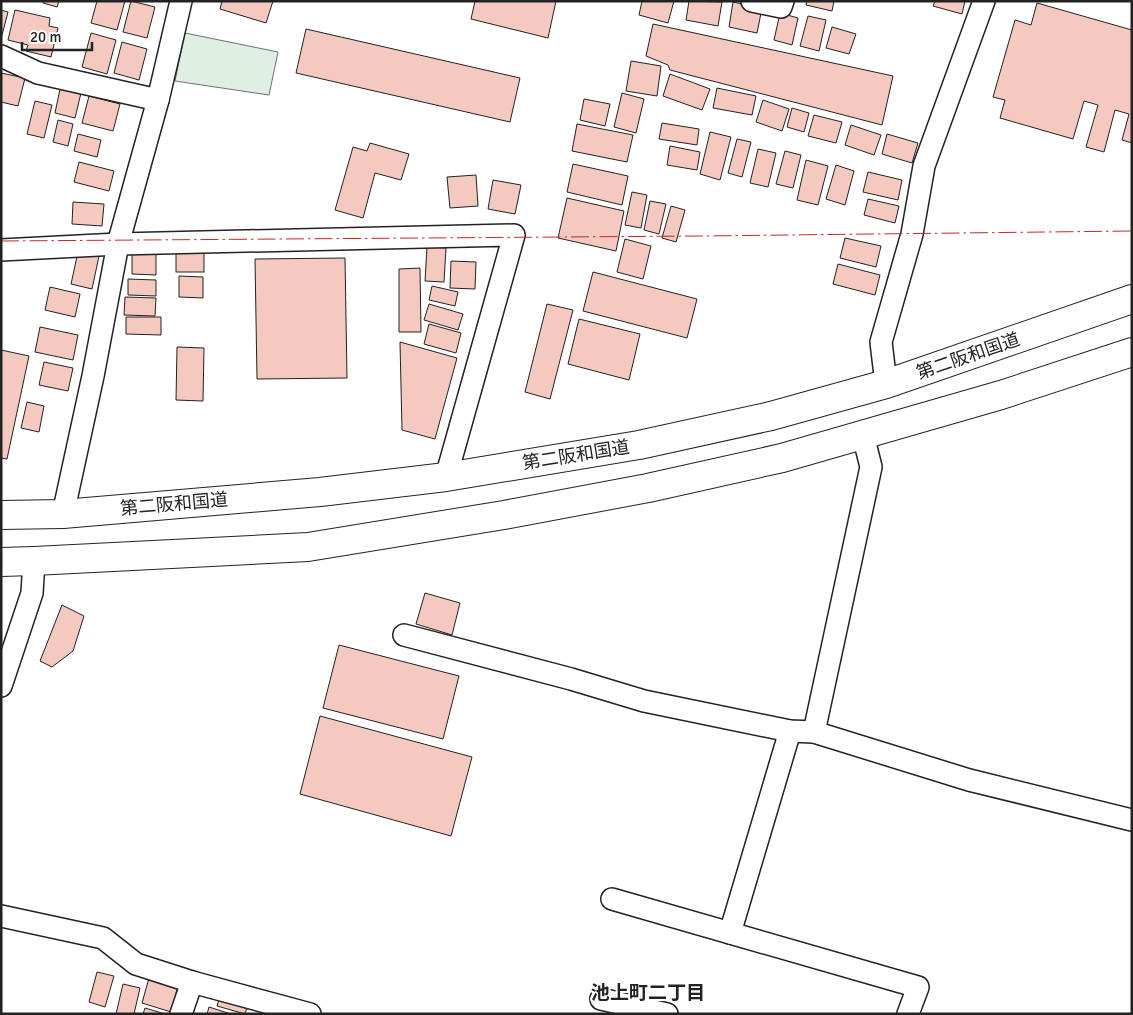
<svg xmlns="http://www.w3.org/2000/svg" width="1133" height="1015" font-family="Signika,'Noto Sans JP',sans-serif">
<style>
.green{fill:#e0efe3;stroke:#6f6f6f}
.building{fill:#f3c9c0;stroke:#222}
.lines{fill:none;stroke-linecap:round;stroke-linejoin:round}
.street-casing{stroke:#222;stroke-width:24}
.highway-casing{stroke:#222;stroke-width:30}
.street{stroke:#fff;stroke-width:21}
.highway{stroke:#fff;stroke-width:28}
.power{stroke:#c62828;stroke-width:1;stroke-dasharray:18 4 2.5 4;stroke-linecap:butt}
.labels{text-anchor:middle;dominant-baseline:central;stroke-width:4;stroke-linejoin:round;paint-order:stroke}
.street-label{font-size:18px;fill:#222;stroke:#fff}
.neighbourhood-label{font-size:19px;font-weight:bold;fill:#222;stroke:#fff}
</style>
<rect width="100%" height="100%" fill="#fff"/>
<!-- green -->
<polygon class="green" points="185,33 278,52 269,95 175,81"/>
<!-- building -->
<g class="building">
<polygon points="43,1 59,1 57,7 43,3"/>
<polygon points="97,1 125,1 117,30 91,23"/>
<polygon points="131,1 155,7 147,38 123,32"/>
<polygon points="222,1 273,1 266,23 220,9"/>
<polygon points="475,1 556,1 548,38 471,19"/>
<polygon points="642,1 674,1 668,23 639,15"/>
<polygon points="689,1 722,2 718,26 686,20"/>
<polygon points="807,1 834,1 832,11 806,5"/>
<polygon points="935,1 965,1 962,14 933,6"/>
<polygon points="733,2 762,8 757,33 729,27"/>
<polygon points="1037,3 1132,30 1132,143 1122,140 1129,114 1115,110 1104,152 1086,147 1098,105 1084,101 1073,139 1000,118 1005,100 993,97 1015,20 1031,25"/>
<polygon points="1,10 8,12 1,39"/>
<polygon points="15,10 50,18 49,26 58,28 51,57 26,51 28,45 8,40"/>
<polygon points="780,13 798,18 792,45 774,40"/>
<polygon points="808,16 826,20 819,51 800,46"/>
<polygon points="653,24 893,76 882,125 670,70 668,65 646,56"/>
<polygon points="832,27 856,34 849,54 826,48"/>
<polygon points="306,29 520,78 510,122 296,73"/>
<polygon points="91,33 116,40 107,74 82,67"/>
<polygon points="122,42 147,49 139,80 114,73"/>
<polygon points="631,61 661,66 657,96 626,91"/>
<polygon points="1,73 25,78 18,106 1,102"/>
<polygon points="670,74 710,89 702,110 663,96"/>
<polygon points="717,88 756,96 752,115 713,108"/>
<polygon points="60,89 81,93 75,118 55,113"/>
<polygon points="622,93 644,99 636,133 614,127"/>
<polygon points="89,96 120,104 113,131 82,123"/>
<polygon points="584,99 610,104 605,126 580,120"/>
<polygon points="763,100 789,109 782,131 756,122"/>
<polygon points="35,101 52,105 44,138 27,134"/>
<polygon points="792,108 809,113 804,132 787,127"/>
<polygon points="814,115 842,122 836,143 808,136"/>
<polygon points="58,120 73,124 68,146 53,142"/>
<polygon points="662,123 699,129 697,145 659,139"/>
<polygon points="577,124 633,135 627,162 572,151"/>
<polygon points="851,125 881,135 874,155 845,145"/>
<polygon points="710,132 731,137 720,180 700,174"/>
<polygon points="78,134 101,140 97,157 74,151"/>
<polygon points="887,134 918,143 912,163 882,154"/>
<polygon points="737,139 751,142 742,177 728,173"/>
<polygon points="370,143 409,154 401,180 375,173 363,218 335,210 353,147 367,151"/>
<polygon points="670,146 700,152 697,170 667,165"/>
<polygon points="758,149 776,153 768,187 750,183"/>
<polygon points="785,151 801,155 793,188 776,184"/>
<polygon points="806,160 828,166 818,205 797,200"/>
<polygon points="79,162 114,171 109,191 74,182"/>
<polygon points="573,164 628,176 622,205 567,192"/>
<polygon points="836,165 854,171 845,205 826,199"/>
<polygon points="868,172 902,180 898,200 863,192"/>
<polygon points="476,175 478,206 450,208 447,177"/>
<polygon points="493,180 521,185 515,214 488,209"/>
<polygon points="632,192 647,195 641,228 625,225"/>
<polygon points="567,198 624,211 616,251 558,238"/>
<polygon points="868,199 899,206 895,223 864,215"/>
<polygon points="650,201 666,204 659,234 644,230"/>
<polygon points="73,202 104,204 102,226 72,224"/>
<polygon points="671,206 685,210 676,242 662,238"/>
<polygon points="845,238 881,246 876,267 840,258"/>
<polygon points="625,239 651,246 643,279 617,272"/>
<polygon points="427,247 446,248 444,282 425,281"/>
<rect x="176" y="248" width="28" height="24"/>
<polygon points="78,252 99,256 92,289 71,284"/>
<polygon points="132,252 156,253 156,275 132,274"/>
<polygon points="345,258 347,378 257,379 255,259"/>
<polygon points="451,261 476,262 475,289 450,288"/>
<polygon points="838,264 880,275 875,295 833,284"/>
<polygon points="420,268 421,332 399,332 399,269"/>
<polygon points="593,272 697,299 687,338 583,311"/>
<polygon points="179,276 203,277 203,298 179,297"/>
<polygon points="128,279 156,280 156,296 128,295"/>
<polygon points="432,286 458,292 455,306 429,300"/>
<polygon points="50,287 80,294 75,317 45,310"/>
<polygon points="125,297 156,298 155,316 124,315"/>
<polygon points="429,304 463,314 458,330 424,320"/>
<polygon points="547,304 573,310 550,399 525,392"/>
<polygon points="126,317 161,317 161,335 126,334"/>
<polygon points="579,319 640,334 629,380 568,364"/>
<polygon points="429,324 461,333 456,353 424,344"/>
<polygon points="40,327 78,335 73,360 35,352"/>
<polygon points="400,342 457,358 435,439 402,430"/>
<polygon points="177,347 204,348 203,401 176,400"/>
<polygon points="1,350 29,356 7,459 1,458"/>
<polygon points="44,362 73,368 68,391 39,385"/>
<polygon points="27,402 44,406 39,432 21,428"/>
<polygon points="425,593 460,603 452,635 416,624"/>
<polygon points="62,605 84,616 73,651 52,667 40,661"/>
<polygon points="339,645 459,676 443,739 323,708"/>
<polygon points="320,716 472,757 451,836 300,794"/>
<polygon points="97,972 114,976 105,1007 89,1002"/>
<polygon points="149,978 178,986 171,1012 142,1003"/>
<polygon points="123,984 140,988 134,1014 116,1014"/>
<polygon points="220,996 248,1004 245,1014 217,1006"/>
<polygon points="209,1007 231,1014 207,1014"/>
<polygon points="145,1008 165,1014 143,1014"/>
</g>
<g class="lines">
<!-- street casing -->
<g class="street-casing">
<g id="street">
<polyline points="752,1 781,7 783,1"/>
<polyline points="1,56 38,73 158,100"/>
<polyline points="1,250 118,244 514,235 446,477"/>
<polyline points="886,384 881,342 912,234 924,166 984,1"/>
<polyline points="63,514 93,376 118,244 158,100 181,1"/>
<polyline points="404,635 571,679 644,701 790,731 814,732 969,780 1132,820"/>
<polyline points="1,686 32,593 34,561"/>
<polyline points="814,732 871,467 863,435"/>
<polyline points="612,899 918,987 908,1014"/>
<polyline points="1,916 103,938 136,964 192,982 310,1014"/>
<polyline points="730,933 790,731"/>
<polyline points="601,999 667,1014"/>
<polyline points="181,1014 192,982"/>
</g>
</g>
<!-- highway casing -->
<g class="highway-casing">
<g id="highway">
<polyline points="1,515 63,514 320,492 446,477 639,445 771,416 886,384 1132,299"/>
<polyline points="1,562 34,561 308,547 504,515 648,488 782,458 1001,395 1132,352"/>
</g>
</g>
<!-- street -->
<use href="#street" class="street"/>
<!-- highway -->
<use href="#highway" class="highway"/>
<!-- power -->
<polyline class="power" points="1,241 701,236 1132,231"/>
</g>
<g class="labels">
<!-- street labels -->
<g class="street-label">
<text transform="translate(968 356) rotate(-19)">第二阪和国道</text>
<text transform="translate(576 455) rotate(-9)">第二阪和国道</text>
<text transform="translate(174 504) rotate(-5)">第二阪和国道</text>
</g>
<!-- neighbourhood labels -->
<g class="neighbourhood-label">
<text x="648" y="993">池上町二丁目</text>
</g>
</g>
<!-- border -->
<rect width="1133" height="1015" fill="none" stroke="#222222" stroke-width="5"/>
<!-- scale -->
<path d="M22 42v8h70v-8" fill="none" stroke="#222222" stroke-width="2.5"/>
<text x="30" y="42" font-size="15" fill="#222222" stroke="#ffffff" stroke-width="4" paint-order="stroke">20 m</text>
</svg>
